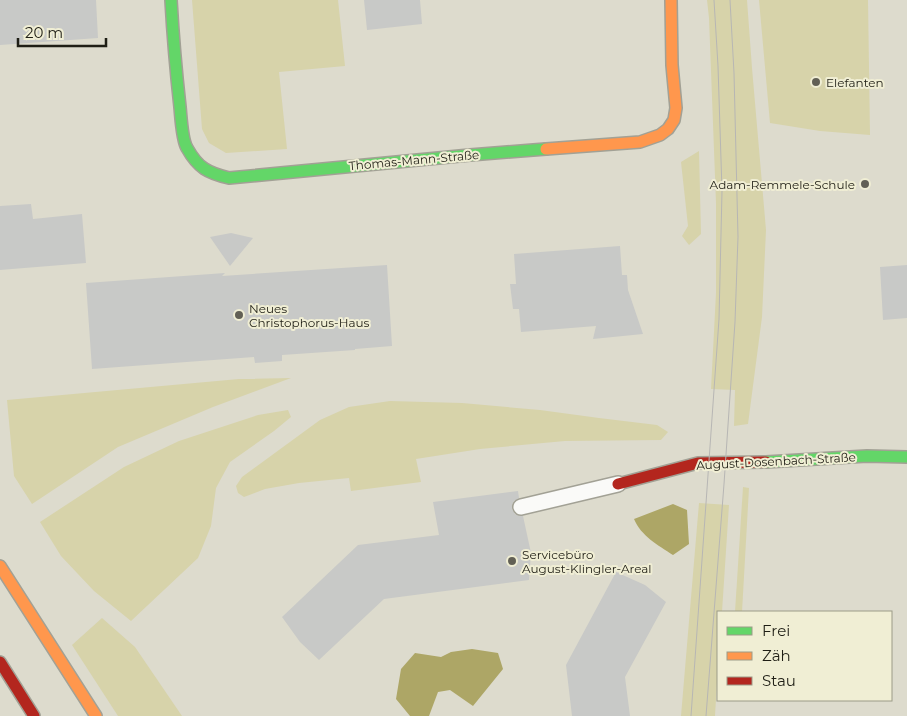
<svg xmlns="http://www.w3.org/2000/svg" width="907" height="716" font-family="Montserrat,sans-serif">
<style>
.green{fill:#d7d3aa}
.water{fill:#ada666}
.building{fill:#c8c9c7}
.lines{fill:none;stroke-linecap:round;stroke-linejoin:round}
.lane-casing{stroke:#a2a195;stroke-width:18}
.fast-casing{stroke:#a2a195;stroke-width:14}
.slow-casing{stroke:#a2a195;stroke-width:14}
.jam-casing{stroke:#a2a195;stroke-width:14}
.lane{stroke:#fafaf8;stroke-width:15}
.fast{stroke:#63d668;stroke-width:11}
.slow{stroke:#ff974d;stroke-width:11}
.jam{stroke:#b3261e;stroke-width:11}
.tram{stroke:#b7b6b4;stroke-width:1}
.poi-dot{fill:#626055;stroke:#f0eed4;stroke-width:2}
.labels{text-anchor:middle;dominant-baseline:central;stroke-width:4;stroke-linejoin:round;paint-order:stroke}
.poi-label{font-size:12px;fill:#1f1e15;stroke:#f0eed4;text-anchor:start}
.street-label{font-size:12px;fill:#1f1e15;stroke:#f0eed4}
</style>
<rect width="100%" height="100%" fill="#dddbcd"/>
<!-- green -->
<g class="green">
<polygon points="192,0 338,0 345,66 279,72 287,149 226,153 209,143 202,129"/>
<polygon points="707,0 747,0 752,68 766,230 762,317 748,424 734,426 735,390 711,389 716,293 716,203 709,18"/>
<polygon points="759,0 868,0 870,135 820,131 770,123"/>
<polygon points="699,151 701,234 689,245 682,236 688,226 681,162"/>
<polygon points="291,378 213,407 118,447 32,504 14,476 7,400 239,379"/>
<polygon points="390,401 462,403 540,410 599,418 657,425 668,432 661,440 565,441 480,449 416,459 421,482 351,491 349,478 299,483 265,489 244,497 238,493 236,486 242,477 320,420 349,407"/>
<polygon points="288,410 291,417 274,431 230,462 216,488 211,526 198,558 131,621 94,591 61,556 40,522 124,467 179,441 258,415"/>
<polygon points="743,487 749,488 742,612 735,612"/>
<polygon points="699,503 729,505 722,612 718,612 718,665 715,716 681,716"/>
<polygon points="102,618 135,647 182,716 118,716 72,645"/>
</g>
<!-- water -->
<g class="water">
<path d="M673,504L687,510L689,544L673,555C658,545 641,536 634,519Z"/>
<polygon points="472,649 498,653 503,669 473,706 450,690 438,692 429,716 410,716 396,699 401,669 415,653 441,657 451,652"/>
</g>
<!-- building -->
<g class="building">
<polygon points="0,0 96,0 98,38 0,45"/>
<polygon points="364,0 420,0 422,24 367,30"/>
<polygon points="31,204 33,219 82,214 86,263 0,270 0,206"/>
<polygon points="231,233 253,238 230,266 210,237"/>
<polygon points="620,246 622,275 627,275 628,290 643,334 593,339 596,326 521,332 519,309 513,309 510,284 516,284 514,254"/>
<polygon points="387,265 392,346 355,349 355,350 282,355 282,361 255,363 254,357 92,369 86,283 225,273 222,276"/>
<polygon points="907,265 907,318 883,320 880,267"/>
<polygon points="518,491 519,498 514,501 512,505 512,509 515,514 519,516 523,516 531,553 529,580 384,599 319,660 300,642 282,617 358,545 439,535 433,502"/>
<polygon points="616,572 645,585 666,602 625,677 630,716 572,716 566,665"/>
</g>
<g class="lines">
<!-- lane casing -->
<g class="lane-casing">
<polyline id="lane" points="521,507 618,484"/>
</g>
<!-- fast casing -->
<g class="fast-casing">
<g id="fast">
<path d="M171,0C173,36 176,71 180,107C181,117 182,140 187,148C198,168 208,173 229,178L470,155L546,149"/>
<polyline points="766,462 867,456 907,457"/>
</g>
</g>
<!-- slow casing -->
<g class="slow-casing">
<g id="slow">
<polyline points="546,149 640,142 660,135 668,129 674,120 676,108 672,65 671,0"/>
<polyline points="0,566 96,716"/>
</g>
</g>
<!-- jam casing -->
<g class="jam-casing">
<g id="jam">
<polyline points="618,484 698,463 766,462"/>
<polyline points="0,662 34,716"/>
</g>
</g>
<!-- lane -->
<use href="#lane" class="lane"/>
<!-- fast -->
<use href="#fast" class="fast"/>
<!-- slow -->
<use href="#slow" class="slow"/>
<!-- jam -->
<use href="#jam" class="jam"/>
<!-- tram -->
<g class="tram">
<polyline points="691,716 719,319 722,191 718,66 714,0"/>
<polyline points="706,716 724,484 735,322 738,237 734,73 730,0"/>
</g>
</g>
<!-- markers -->
<g class="poi-dot">
<circle cx="816" cy="82" r="5"/>
<circle cx="865" cy="184" r="5"/>
<circle cx="239" cy="315" r="5"/>
<circle cx="512" cy="561" r="5"/>
</g>
<g class="labels">
<!-- poi labels -->
<g class="poi-label">
<text x="826" y="82">Elefanten</text>
<text x="855" y="184" text-anchor="end">Adam-Remmele-Schule</text>
<text x="249" y="308">Neues<tspan x="249" dy="14">Christophorus-Haus</tspan></text>
<text x="522" y="554">Servicebüro<tspan x="522" dy="14">August-Klingler-Areal</tspan></text>
</g>
<!-- street labels -->
<g class="street-label">
<text transform="translate(414 160) rotate(-5)">Thomas-Mann-Straße</text>
<text transform="translate(776 461) rotate(-3)">August-Dosenbach-Straße</text>
</g>
</g>
<!-- legend -->
<rect x="717" y="611" width="175" height="90" fill="#f0eed4" stroke="#9c9b88"/>
<rect x="727" y="627" width="25" height="8" fill="#63d668" stroke="#9c9b88"/>
<text x="762" y="636" font-size="15" fill="#1f1e15">Frei</text>
<rect x="727" y="652" width="25" height="8" fill="#ff974d" stroke="#9c9b88"/>
<text x="762" y="661" font-size="15" fill="#1f1e15">Zäh</text>
<rect x="727" y="677" width="25" height="8" fill="#b3261e" stroke="#9c9b88"/>
<text x="762" y="686" font-size="15" fill="#1f1e15">Stau</text>
<!-- scale -->
<path d="M18 38v8h88v-8" fill="none" stroke="#1f1e15" stroke-width="2.5"/>
<text x="25" y="38" font-size="15" fill="#1f1e15" stroke="#f0eed4" stroke-width="4" paint-order="stroke">20 m</text>
</svg>
